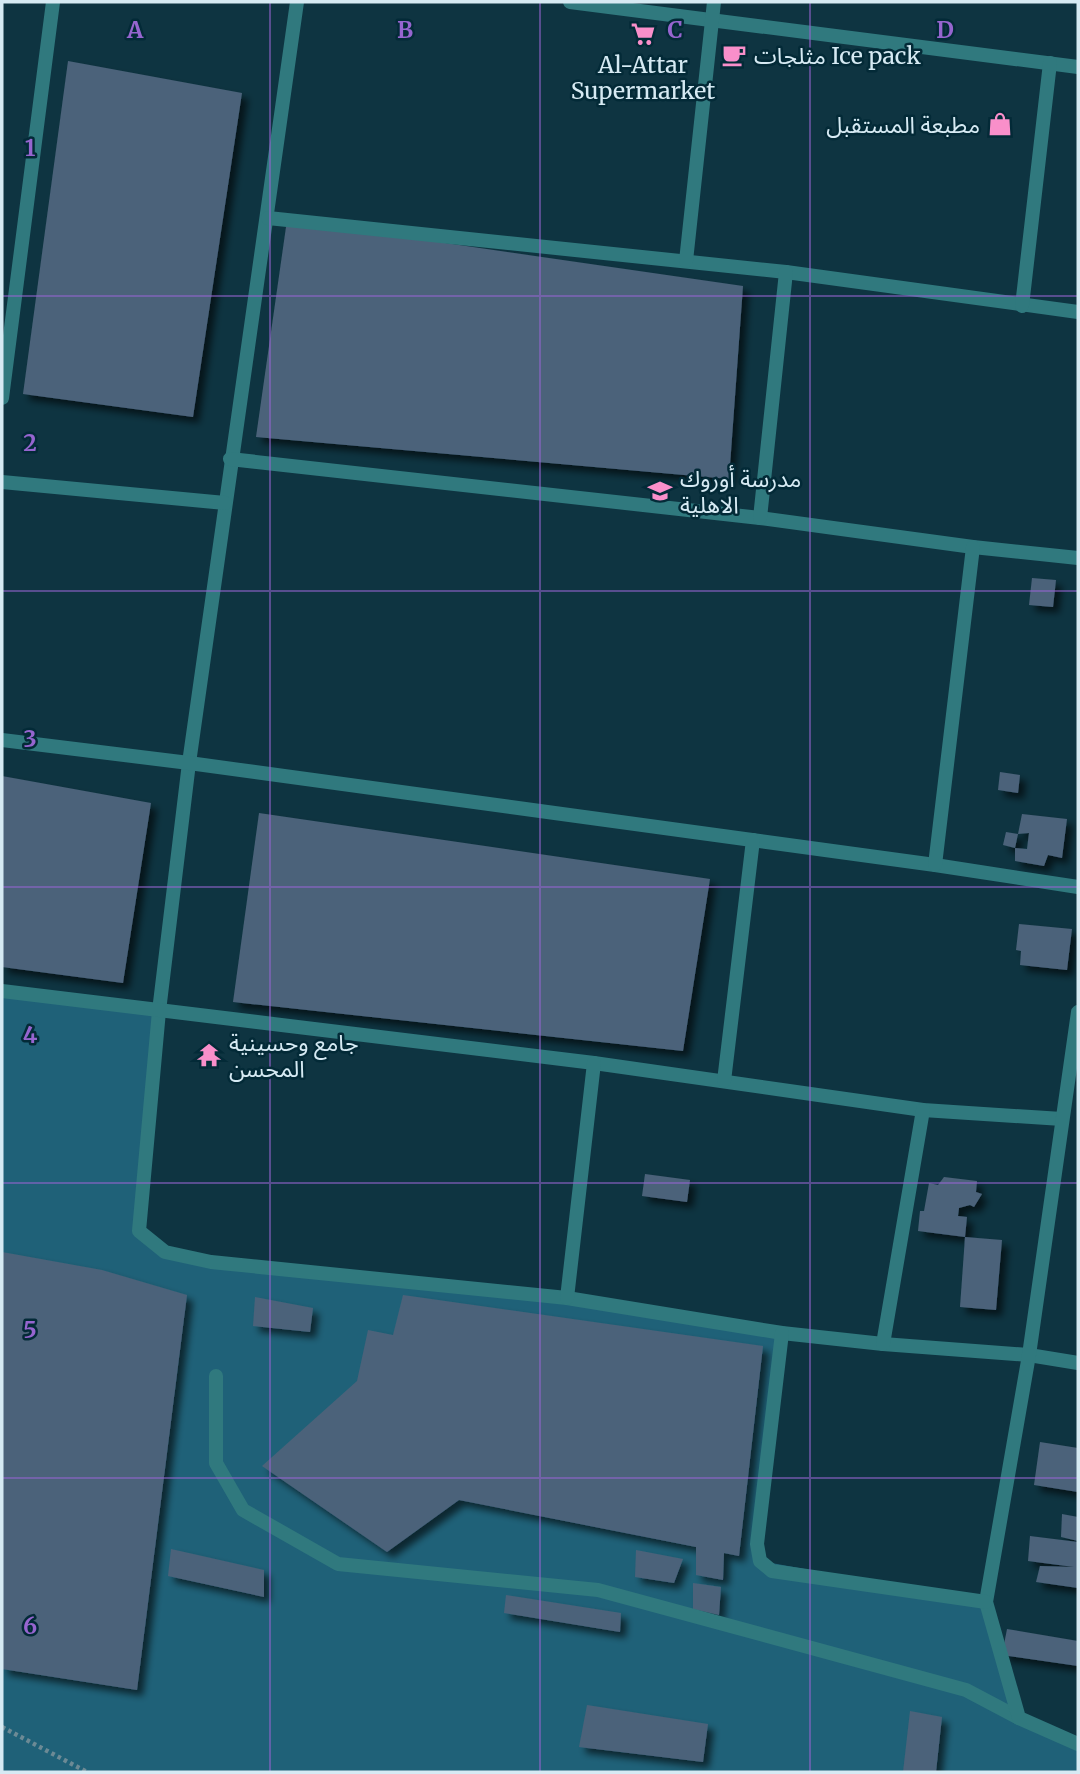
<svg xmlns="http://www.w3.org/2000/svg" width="1080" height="1774" font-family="Merriweather,'Noto Sans Arabic',serif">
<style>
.green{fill:#1f6178}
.building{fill:#4b627a;filter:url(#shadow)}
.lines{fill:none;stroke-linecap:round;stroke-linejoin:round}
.path{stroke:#6c8a95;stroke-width:4.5;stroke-dasharray:3.5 3.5;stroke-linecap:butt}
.lane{stroke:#30797e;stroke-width:14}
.street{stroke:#30797e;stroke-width:14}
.grid{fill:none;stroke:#9665cf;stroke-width:2;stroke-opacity:0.55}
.labels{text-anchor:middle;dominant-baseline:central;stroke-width:5;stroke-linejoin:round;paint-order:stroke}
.poi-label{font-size:23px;fill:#d6eaf3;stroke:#032a37;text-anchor:start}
.grid-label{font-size:23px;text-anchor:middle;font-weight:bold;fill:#9665cf;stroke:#032a37;stroke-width:5;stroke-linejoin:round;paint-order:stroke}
</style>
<defs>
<filter id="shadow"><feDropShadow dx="6" dy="6" stdDeviation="3.5" flood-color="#0009"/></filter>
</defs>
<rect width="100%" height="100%" fill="#0e3441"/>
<!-- green -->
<polygon class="green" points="2,991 159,1011 139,1231 165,1252 567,1298 782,1333 760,1561 986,1602 1019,1718 1078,1744 1078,1772 2,1772"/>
<!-- building -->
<g class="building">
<polygon points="68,61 242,93 193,417 23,394"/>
<polygon points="287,220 743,286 729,479 256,437"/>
<polygon points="1032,578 1056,580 1053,607 1029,605"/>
<polygon points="1000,772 1020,775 1018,793 998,790"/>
<polygon points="2,776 151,803 123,983 2,967"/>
<polygon points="259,813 710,879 683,1051 233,1002"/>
<polygon points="1022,814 1067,819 1062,858 1048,855 1044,866 1015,861 1015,848 1027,849 1029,833 1018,834"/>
<polygon points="1006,832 1018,834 1015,848 1003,845"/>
<polygon points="1019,924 1072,929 1067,970 1020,965 1021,951 1016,950"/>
<polygon points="645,1174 690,1180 687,1202 642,1196"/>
<polygon points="944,1177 977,1181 976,1192 982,1194 974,1207 970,1205 959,1208 958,1216 967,1217 965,1237 918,1231 920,1211 924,1211 929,1183 938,1185"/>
<polygon points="965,1237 1002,1240 996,1310 960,1307"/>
<polygon points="2,1252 102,1270 187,1295 137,1690 2,1669"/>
<polygon points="403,1295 763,1346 739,1556 724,1553 723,1580 696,1575 696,1547 459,1500 387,1552 262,1466 357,1381 368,1330 393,1335"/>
<polygon points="255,1297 313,1308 310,1332 253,1326"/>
<polygon points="1040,1442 1078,1448 1078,1492 1034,1485"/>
<polygon points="1062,1514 1078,1517 1078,1541 1061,1537"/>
<polygon points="1030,1536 1078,1542 1078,1588 1036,1582 1040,1566 1074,1567 1028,1561"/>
<polygon points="171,1549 264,1570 264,1597 168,1576"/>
<polygon points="636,1550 683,1559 674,1583 635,1577"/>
<polygon points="693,1583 721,1587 719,1615 693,1609"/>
<polygon points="506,1595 621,1613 620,1632 504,1613"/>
<polygon points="1007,1629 1078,1641 1078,1666 1002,1655"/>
<polygon points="587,1705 708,1724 703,1762 579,1747"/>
<polygon points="910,1711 942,1717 936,1772 903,1772"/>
</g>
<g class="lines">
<!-- path -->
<polyline class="path" points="2,1727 87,1772"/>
<!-- lane -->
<polyline class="lane" points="216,1376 216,1463 243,1510 338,1564 598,1590 966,1690 1019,1718"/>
<!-- street -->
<g class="street">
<polyline points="297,2 189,763 159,1011 139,1231 165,1252 211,1262 567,1298 782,1333 883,1344 1029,1355 1078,1363"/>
<polyline points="570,2 1078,67"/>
<polyline points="268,218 786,272 1078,312"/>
<polyline points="686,261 714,2"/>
<polyline points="1022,306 1050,63"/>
<polyline points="2,398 53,2"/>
<polyline points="230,459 760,518 973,547 1078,558"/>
<polyline points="2,482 225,503"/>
<polyline points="760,518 786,272"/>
<polyline points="2,740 189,763 935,865 1078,887"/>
<polyline points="935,865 973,547"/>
<polyline points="2,991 594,1063 923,1110 1062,1119"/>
<polyline points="1078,1012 1029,1355 986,1602 1019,1718 1078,1744"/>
<polyline points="724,1081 753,840"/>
<polyline points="567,1298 594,1063"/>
<polyline points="782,1333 757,1544 760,1561 772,1571 986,1602"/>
<polyline points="883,1344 923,1110"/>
</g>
</g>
<!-- grid -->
<path class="grid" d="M270,2V1772M540,2V1772M810,2V1772M2,296H1078M2,591H1078M2,887H1078M2,1183H1078M2,1478H1078"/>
<!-- icons -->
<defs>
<g id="supermarket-bare" transform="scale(1.89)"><path d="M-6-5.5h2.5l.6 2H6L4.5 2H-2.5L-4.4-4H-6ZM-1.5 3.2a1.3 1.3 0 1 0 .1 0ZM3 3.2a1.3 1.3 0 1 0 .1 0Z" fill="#f98fca" stroke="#032a37" stroke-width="2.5" paint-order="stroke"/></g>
<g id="cafe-bare" transform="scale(1.89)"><path d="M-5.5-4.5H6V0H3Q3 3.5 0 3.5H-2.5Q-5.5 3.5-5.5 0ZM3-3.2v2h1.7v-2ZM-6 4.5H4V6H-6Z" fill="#f98fca" stroke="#032a37" stroke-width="2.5" paint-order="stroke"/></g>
<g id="shop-bare" transform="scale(1.89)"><path d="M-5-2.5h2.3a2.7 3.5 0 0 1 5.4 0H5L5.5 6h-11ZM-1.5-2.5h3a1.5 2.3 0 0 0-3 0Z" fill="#f98fca" stroke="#032a37" stroke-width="2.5" paint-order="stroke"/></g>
<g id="school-bare" transform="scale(1.89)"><path d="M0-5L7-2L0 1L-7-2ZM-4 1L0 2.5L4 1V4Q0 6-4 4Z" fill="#f98fca" stroke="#032a37" stroke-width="2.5" paint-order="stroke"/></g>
<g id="temple-bare" transform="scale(1.89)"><path d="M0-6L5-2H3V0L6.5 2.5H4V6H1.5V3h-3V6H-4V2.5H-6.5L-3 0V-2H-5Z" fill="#f98fca" stroke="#032a37" stroke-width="2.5" paint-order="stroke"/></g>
</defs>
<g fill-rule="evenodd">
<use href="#supermarket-bare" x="643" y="34"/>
<use href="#cafe-bare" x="734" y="55"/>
<use href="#shop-bare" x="1000" y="124"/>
<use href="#school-bare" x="660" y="491"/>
<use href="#temple-bare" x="209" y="1055"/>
</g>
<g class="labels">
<!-- poi labels -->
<g class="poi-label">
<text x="754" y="55">مثلجات Ice pack</text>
<text x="643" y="64" text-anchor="middle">Al-Attar<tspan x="643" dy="26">Supermarket</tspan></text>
<text x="980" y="124" text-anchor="end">مطبعة المستقبل</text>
<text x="680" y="478">مدرسة أوروك<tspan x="680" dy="26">الاهلية</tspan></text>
<text x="229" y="1042">جامع وحسينية<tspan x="229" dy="26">المحسن</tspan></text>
</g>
</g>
<g class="grid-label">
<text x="135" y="38">A</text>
<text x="405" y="38">B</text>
<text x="675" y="38">C</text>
<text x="945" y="38">D</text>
<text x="30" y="156">1</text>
<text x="30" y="451">2</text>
<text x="30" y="747">3</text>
<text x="30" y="1043">4</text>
<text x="30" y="1338">5</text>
<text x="30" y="1634">6</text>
</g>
<!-- border -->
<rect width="1080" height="1774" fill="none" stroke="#d6eaf3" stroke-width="7"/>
</svg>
